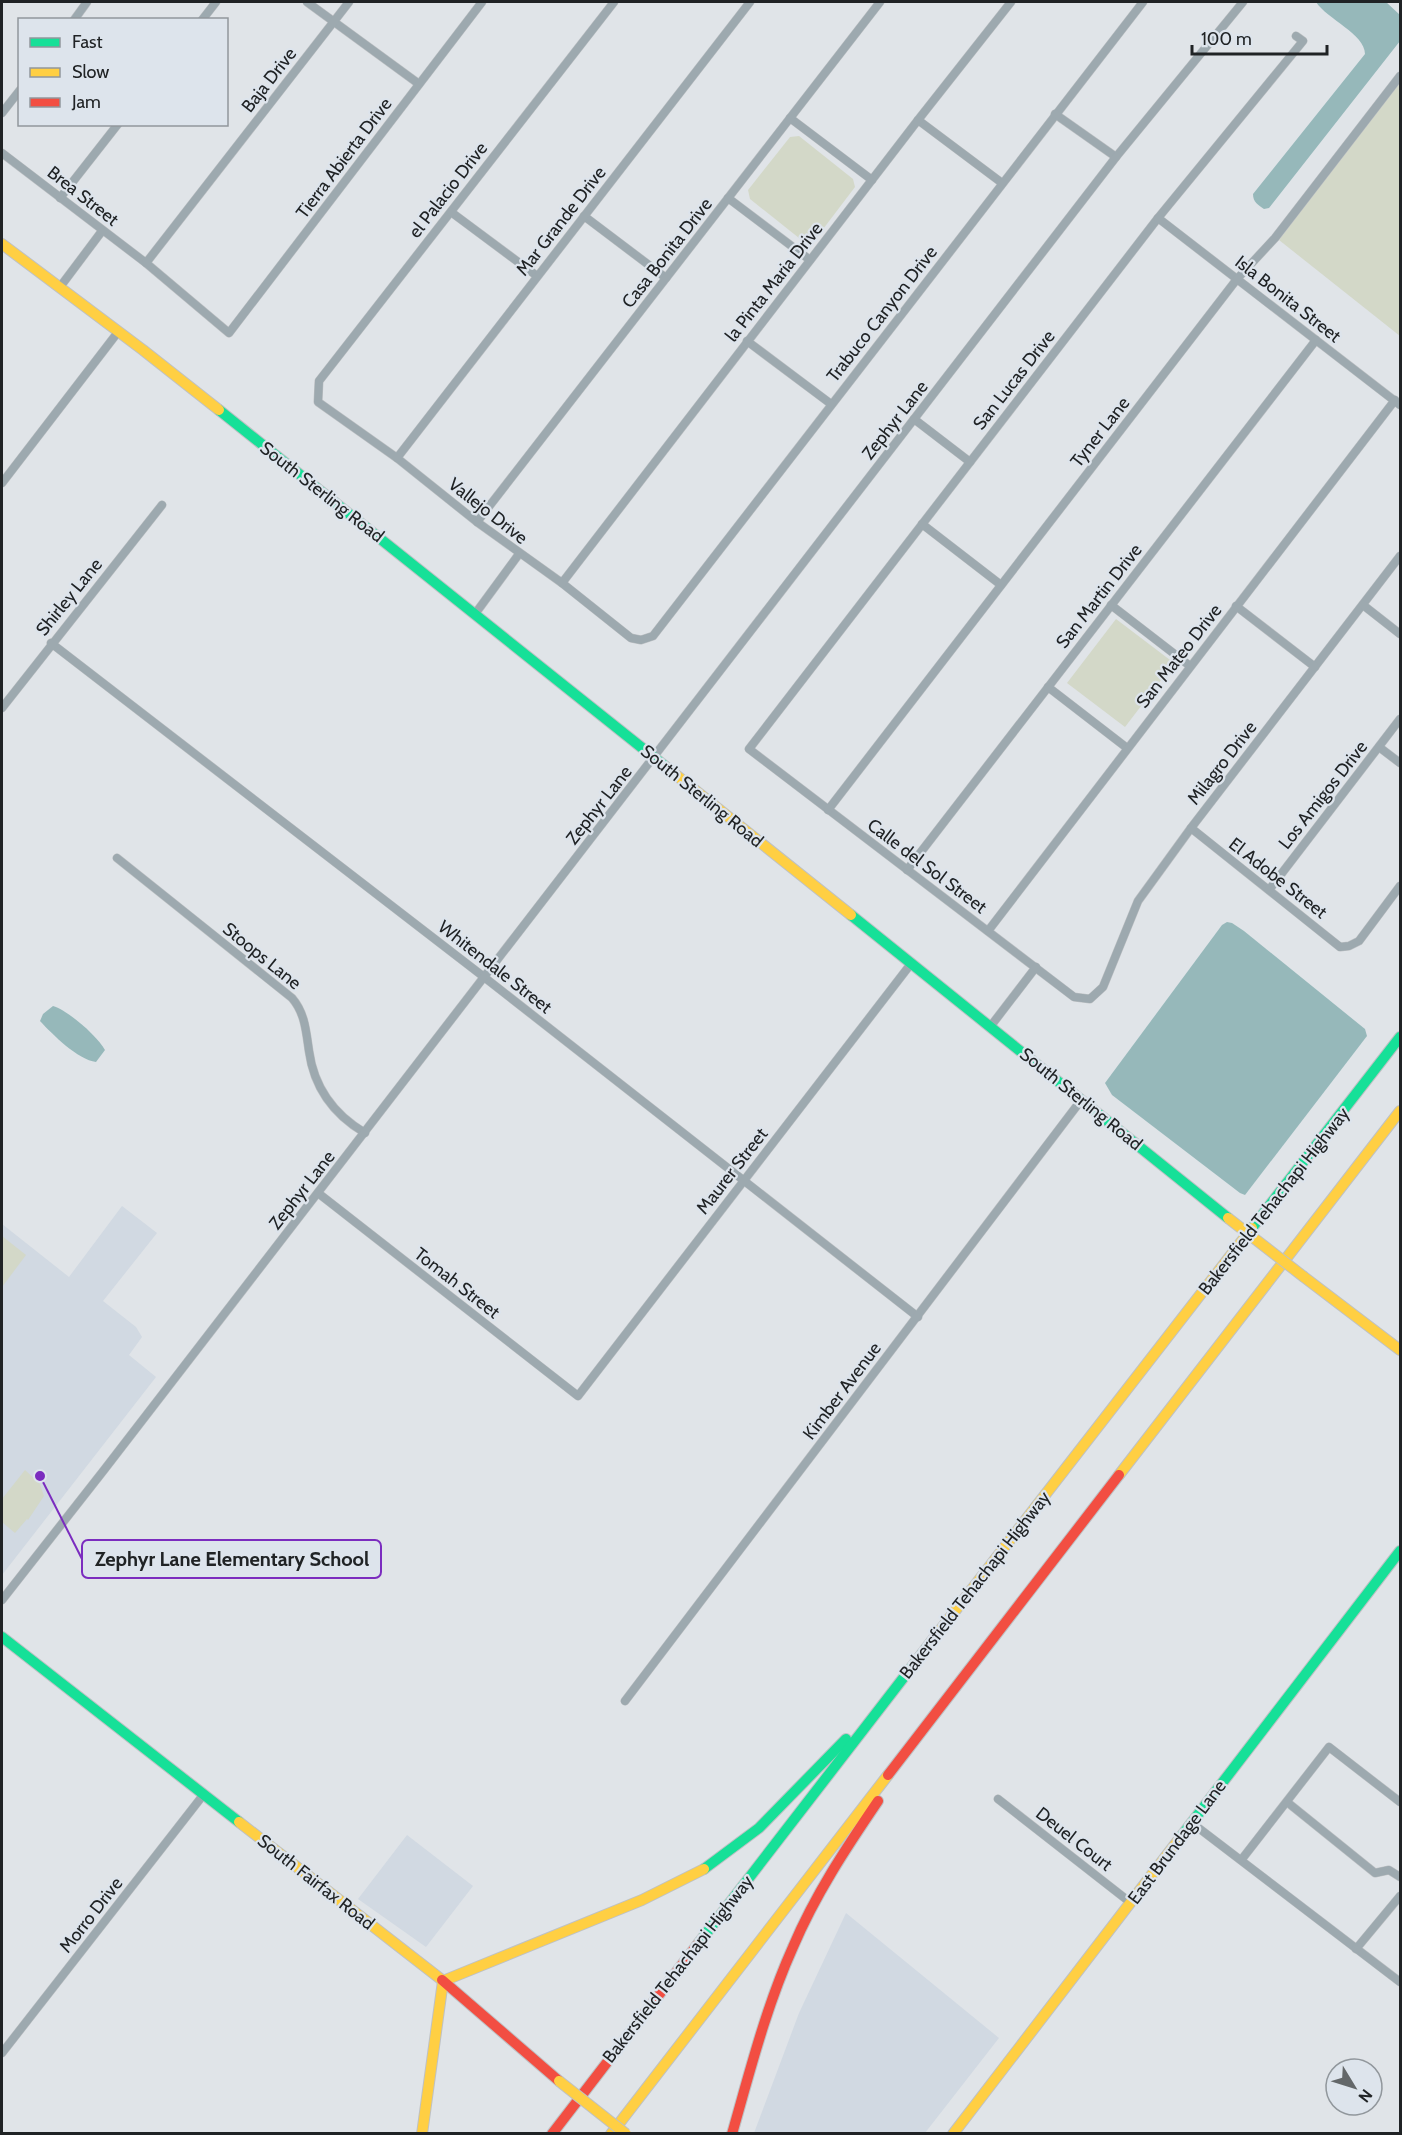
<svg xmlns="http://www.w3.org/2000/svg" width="1402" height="2135" font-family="Cabin,sans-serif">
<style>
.built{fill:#d1d9e2}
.green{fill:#d3d8c8}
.water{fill:#96b8ba}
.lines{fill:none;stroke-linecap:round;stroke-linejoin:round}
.street-casing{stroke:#bec1c4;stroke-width:9}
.fast-casing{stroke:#bec1c4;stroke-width:12}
.slow-casing{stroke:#bec1c4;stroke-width:12}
.jam-casing{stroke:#bec1c4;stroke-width:12}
.street{stroke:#9da9af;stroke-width:8}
.fast{stroke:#16e098;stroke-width:10}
.slow{stroke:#ffcf43;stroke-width:10}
.jam{stroke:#f24e42;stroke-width:10}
.slow-bridge-casing{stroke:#bec1c4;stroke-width:12;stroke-linecap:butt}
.slow-bridge{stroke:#ffcf43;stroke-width:10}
.labels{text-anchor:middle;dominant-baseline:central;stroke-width:4.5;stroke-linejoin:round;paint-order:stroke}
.street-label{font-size:18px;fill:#202325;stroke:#dde4ec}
.leader{fill:none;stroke:#7b2cbf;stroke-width:2}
.callout-dot{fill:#7b2cbf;stroke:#dde4ec;stroke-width:2}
.callout{fill:#dde4ec;stroke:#7b2cbf;stroke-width:2}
.callout-label{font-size:20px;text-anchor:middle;font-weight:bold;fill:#202325}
</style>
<rect width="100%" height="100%" fill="#e0e4e8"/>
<!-- built -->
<g class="built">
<polygon points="122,1206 157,1233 103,1301 136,1327 142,1337 129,1355 156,1377 2,1575 2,1224 69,1277"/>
<polygon points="407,1835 473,1886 426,1947 358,1899"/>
<polygon points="846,1913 999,2038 925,2133 754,2133 799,2013"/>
</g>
<!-- green -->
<g class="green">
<polygon points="1400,78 1400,336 1279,240"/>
<polygon points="799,136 853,179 855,187 814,241 804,242 750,199 748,190 790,137"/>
<polygon points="1116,619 1174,663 1125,727 1067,683"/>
<polygon points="2,1236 26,1255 2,1287"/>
<polygon points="25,1470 40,1484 44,1496 28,1520 27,1519 15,1533 2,1522 2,1499"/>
</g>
<!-- water -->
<g class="water">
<path d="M1316,2H1386L1400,15V41L1269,208L1264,209C1258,205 1253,202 1253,194L1365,54C1365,34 1327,19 1316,2Z"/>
<polygon points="1227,922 1232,923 1244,931 1365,1029 1367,1036 1245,1195 1240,1193 1112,1095 1105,1083 1222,925"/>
<path d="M53,1006C69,1011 97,1036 105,1050L96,1062C78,1060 52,1034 40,1021L43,1014Z"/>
</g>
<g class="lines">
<!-- street casing -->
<g class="street-casing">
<g id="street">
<polyline points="307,2 419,84"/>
<polyline points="614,2 319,381 318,402 397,458 477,522 562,583 631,638 641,640 653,636 1143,2"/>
<polyline points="74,20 87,2"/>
<polyline points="202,20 216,2"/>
<polyline points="1296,36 1303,41 1158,218 749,749 1074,997 1090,999 1103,987 1138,901 1191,828 1400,556"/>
<polyline points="2,113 20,90"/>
<polyline points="1055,114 1116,157"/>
<polyline points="790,118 872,180"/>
<polyline points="918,120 1002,183"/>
<polyline points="2,153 146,263 229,333 482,2"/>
<polyline points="60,198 118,124"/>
<polyline points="728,198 810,260"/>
<polyline points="451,212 537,276"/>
<polyline points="584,216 666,278"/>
<polyline points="1158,218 1400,405"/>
<polyline points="146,263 349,2"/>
<polyline points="60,287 102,231"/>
<polyline points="747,341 831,404"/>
<polyline points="914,419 970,462"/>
<polyline points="397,458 750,2"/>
<polyline points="2,483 118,332"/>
<polyline points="477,522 880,2"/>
<polyline points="922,524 1001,585"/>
<polyline points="562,583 918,120 1011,2"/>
<polyline points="1111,605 1190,666"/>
<polyline points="1363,605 1400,634"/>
<polyline points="1236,606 1315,667"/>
<polyline points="475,614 519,554"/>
<polyline points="51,643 484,977 918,1317"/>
<polyline points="1048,687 1127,748"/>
<polyline points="2,708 162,505"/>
<polyline points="1379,747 1400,763"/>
<polyline points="828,810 1237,279 1275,238 1400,76"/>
<polyline points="1191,828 1340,947 1349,946 1359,941 1400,886"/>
<path d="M117,858L292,998C305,1013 306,1031 309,1051C314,1088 333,1114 365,1133"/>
<polyline points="907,870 1316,340"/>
<polyline points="1269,890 1400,719"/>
<polyline points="988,931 1395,400"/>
<polyline points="990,1027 1036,967"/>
<polyline points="318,1193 578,1396 910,965"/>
<polyline points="2,1600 104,1470 1116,157 1243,2"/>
<polyline points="625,1701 1082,1099"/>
<polyline points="998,1799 1131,1903"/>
<polyline points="1287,1802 1375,1873 1389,1870 1400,1877"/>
<polyline points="1192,1823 1400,1982"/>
<polyline points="1242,1859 1329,1747 1400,1802"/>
<polyline points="1356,1949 1400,1896"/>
<polyline points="2,2053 204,1794"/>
</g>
</g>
<!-- fast casing -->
<g class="fast-casing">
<g id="fast">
<polyline points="219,410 666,767"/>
<polyline points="851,915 1228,1218"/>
<polyline points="1252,1228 1400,1037"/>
<polyline points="2,1637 239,1822"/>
<polyline points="1180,1838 1400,1551"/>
<polyline points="704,1869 759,1828 846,1739"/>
<polyline points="698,1944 931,1642"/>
</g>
</g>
<!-- slow casing -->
<g class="slow-casing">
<g id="slow">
<polyline points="2,244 143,350 219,410"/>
<polyline points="666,767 851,915"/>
<polyline points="1304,1277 1400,1350"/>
<polyline points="1119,1475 1400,1111"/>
<polyline points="931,1642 1252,1228"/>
<polyline points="239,1822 442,1980"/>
<polyline points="422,2134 443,1981 642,1900 704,1869"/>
<polyline points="611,2134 888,1775"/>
<polyline points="953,2134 1180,1838"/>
</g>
</g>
<!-- jam casing -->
<g class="jam-casing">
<g id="jam">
<polyline points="888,1775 1119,1475"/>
<polyline points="442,1980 559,2081"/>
<polyline points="552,2134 698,1944"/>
<path d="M732,2134C750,2071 766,2007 793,1947C815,1895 846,1848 878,1801"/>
</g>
</g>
<!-- street -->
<use href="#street" class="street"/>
<!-- fast -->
<use href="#fast" class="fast"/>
<!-- slow -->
<use href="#slow" class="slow"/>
<!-- jam -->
<use href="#jam" class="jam"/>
<!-- slow-bridge casing -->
<g class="slow-bridge-casing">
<g id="slow-bridge">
<polyline points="1228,1218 1304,1277"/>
<polyline points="559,2081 626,2134"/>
</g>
</g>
<!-- slow-bridge -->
<use href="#slow-bridge" class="slow-bridge"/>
</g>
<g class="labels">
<!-- street labels -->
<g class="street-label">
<text transform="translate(269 80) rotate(-52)">Baja Drive</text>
<text transform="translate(344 158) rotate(-53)">Tierra Abierta Drive</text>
<text transform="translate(448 190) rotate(-52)">el Palacio Drive</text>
<text transform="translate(83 196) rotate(38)">Brea Street</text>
<text transform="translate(561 221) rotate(-52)">Mar Grande Drive</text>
<text transform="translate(667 253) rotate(-52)">Casa Bonita Drive</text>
<text transform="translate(774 282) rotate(-52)">la Pinta Maria Drive</text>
<text transform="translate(1288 299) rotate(38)">Isla Bonita Street</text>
<text transform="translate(882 314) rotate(-52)">Trabuco Canyon Drive</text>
<text transform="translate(1014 380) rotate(-52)">San Lucas Drive</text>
<text transform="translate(895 420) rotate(-52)">Zephyr Lane</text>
<text transform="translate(1100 432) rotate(-52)">Tyner Lane</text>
<text transform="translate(322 492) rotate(38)">South Sterling Road</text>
<text transform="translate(488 511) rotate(38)">Vallejo Drive</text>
<text transform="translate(1099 596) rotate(-52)">San Martin Drive</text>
<text transform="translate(69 597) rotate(-51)">Shirley Lane</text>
<text transform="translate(1179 656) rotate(-52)">San Mateo Drive</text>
<text transform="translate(1222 763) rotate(-52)">Milagro Drive</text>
<text transform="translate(1323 795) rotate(-52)">Los Amigos Drive</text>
<text transform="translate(702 796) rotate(39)">South Sterling Road</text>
<text transform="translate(599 805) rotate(-52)">Zephyr Lane</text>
<text transform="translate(927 866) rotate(37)">Calle del Sol Street</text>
<text transform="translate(1278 878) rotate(38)">El Adobe Street</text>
<text transform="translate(262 956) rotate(39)">Stoops Lane</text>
<text transform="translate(495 967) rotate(38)">Whitendale Street</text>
<text transform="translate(1081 1099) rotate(39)">South Sterling Road</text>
<text transform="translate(732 1171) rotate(-52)">Maurer Street</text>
<text transform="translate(302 1190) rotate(-52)">Zephyr Lane</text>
<text transform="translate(1274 1201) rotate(-52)">Bakersfield Tehachapi Highway</text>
<text transform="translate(457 1283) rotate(38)">Tomah Street</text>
<text transform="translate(842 1391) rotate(-53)">Kimber Avenue</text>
<text transform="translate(975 1585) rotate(-52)">Bakersfield Tehachapi Highway</text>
<text transform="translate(1074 1839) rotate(38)">Deuel Court</text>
<text transform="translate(1177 1842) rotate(-53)">East Brundage Lane</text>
<text transform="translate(316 1882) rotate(38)">South Fairfax Road</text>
<text transform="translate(91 1915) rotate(-52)">Morro Drive</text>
<text transform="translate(678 1969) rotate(-52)">Bakersfield Tehachapi Highway</text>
</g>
</g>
<!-- callouts -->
<path class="leader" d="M40 1476L82 1559"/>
<circle class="callout-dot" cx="40" cy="1476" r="6"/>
<rect class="callout" x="82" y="1540" width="299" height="38" rx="6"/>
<g class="callout-label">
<text x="232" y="1566">Zephyr Lane Elementary School</text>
</g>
<!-- border -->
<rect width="1402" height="2135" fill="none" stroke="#202325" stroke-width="6"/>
<!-- legend -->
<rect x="18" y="18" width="210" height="108" fill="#dde4ec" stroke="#91979c" stroke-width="1.5"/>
<rect x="30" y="38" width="30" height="9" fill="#16e098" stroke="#91979c" stroke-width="1.5"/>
<text x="72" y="48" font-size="18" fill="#202325">Fast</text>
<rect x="30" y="68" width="30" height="9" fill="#ffcf43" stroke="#91979c" stroke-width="1.5"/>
<text x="72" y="78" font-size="18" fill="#202325">Slow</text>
<rect x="30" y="98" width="30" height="9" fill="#f24e42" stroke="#91979c" stroke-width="1.5"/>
<text x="72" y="108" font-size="18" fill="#202325">Jam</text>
<!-- north arrow -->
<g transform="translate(1354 2087) rotate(128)"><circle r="28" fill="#dde4ec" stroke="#91979c" stroke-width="1.5"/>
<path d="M0-4.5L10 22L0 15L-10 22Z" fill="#636769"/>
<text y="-9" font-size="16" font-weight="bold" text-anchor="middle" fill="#202325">N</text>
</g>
<!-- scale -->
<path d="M1192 45v9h135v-9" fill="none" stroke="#202325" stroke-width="3"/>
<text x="1201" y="45" font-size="18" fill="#202325" stroke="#dde4ec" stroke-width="4.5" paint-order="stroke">100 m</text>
</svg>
